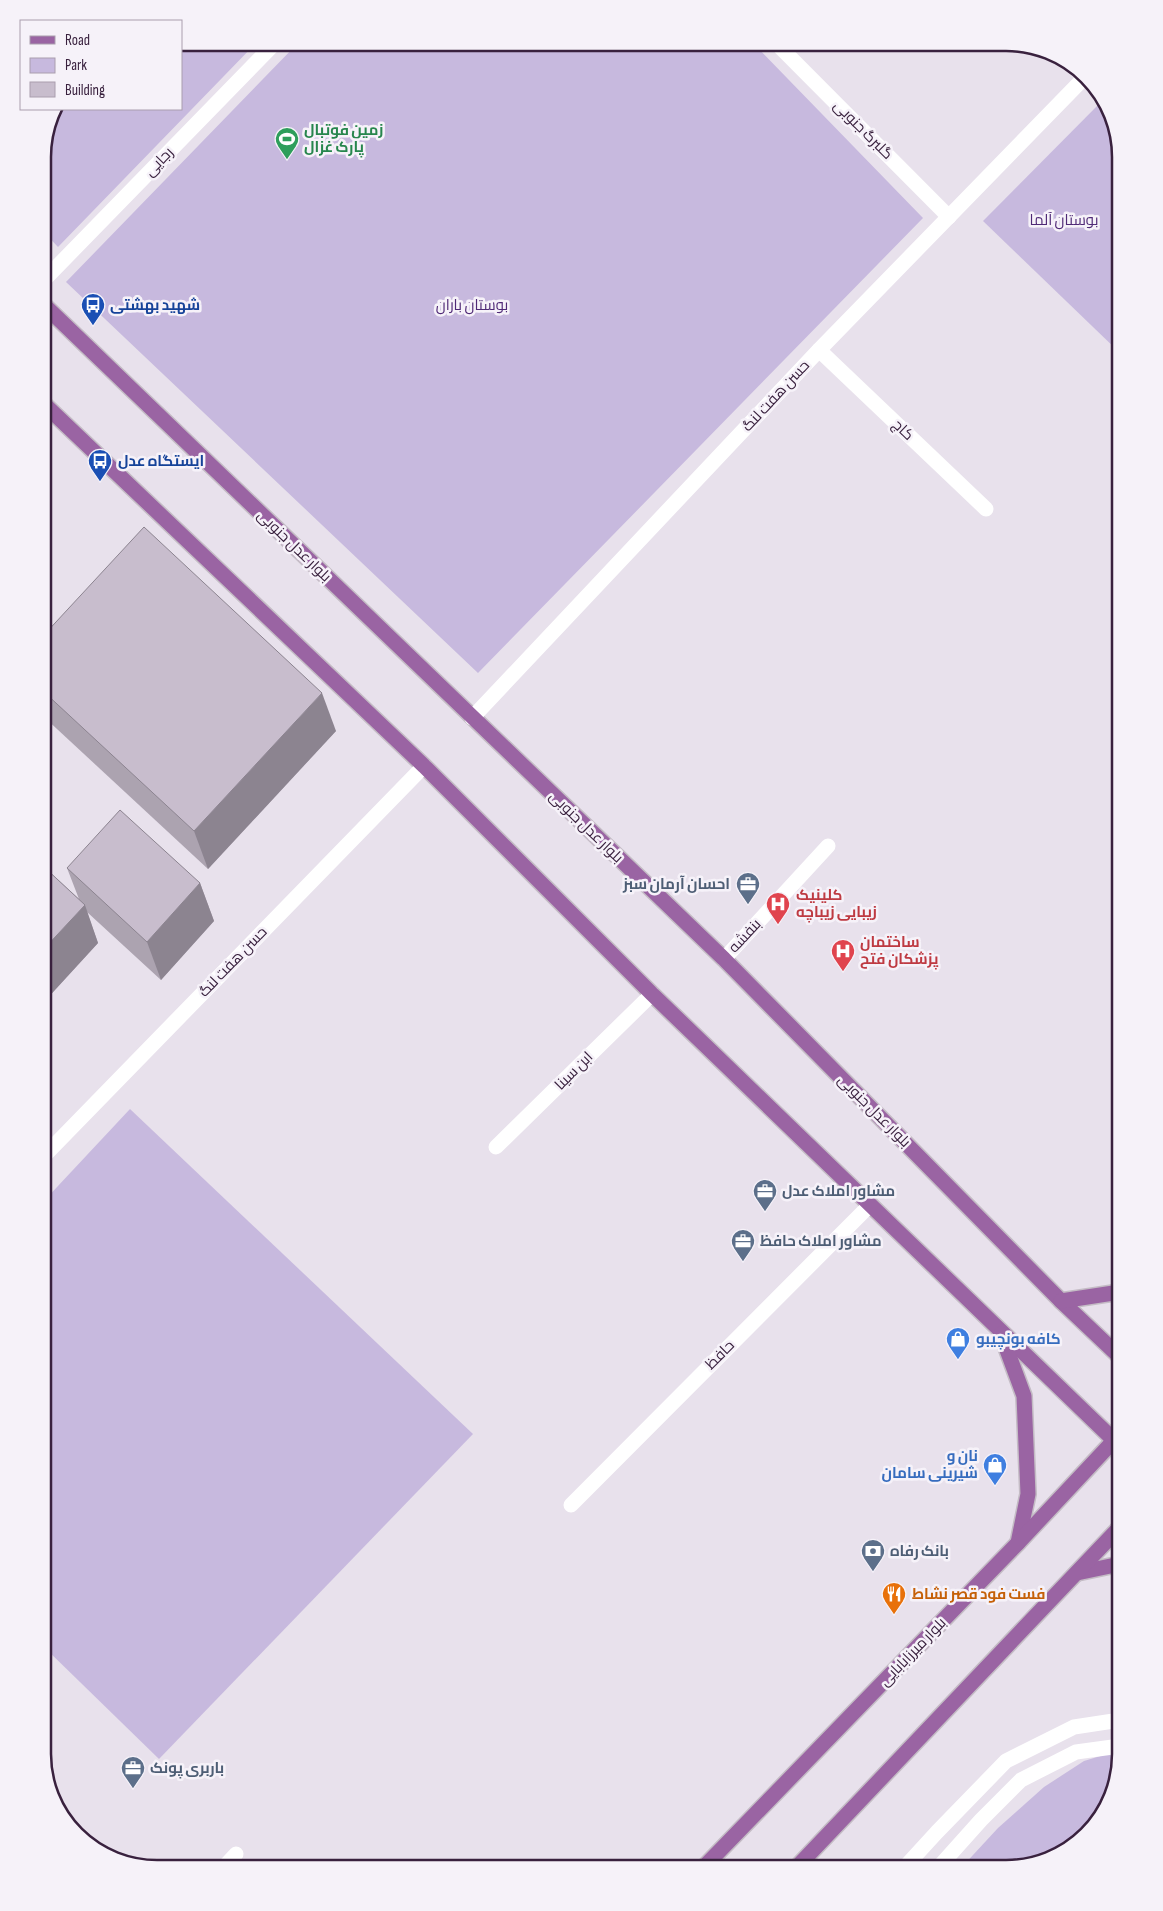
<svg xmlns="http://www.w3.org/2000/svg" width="1163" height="1911" font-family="'Sofia Sans Condensed',Cairo,sans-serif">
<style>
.green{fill:#c7b9de}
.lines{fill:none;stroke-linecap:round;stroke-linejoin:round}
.major-casing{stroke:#c4bcc5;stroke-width:18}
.minor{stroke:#fff;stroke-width:15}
.major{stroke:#9a64a3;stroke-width:15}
.wall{fill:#aca3b0}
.shaded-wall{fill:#8c8490}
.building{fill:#c8bdcd;stroke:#8c8490}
.labels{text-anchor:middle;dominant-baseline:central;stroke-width:5;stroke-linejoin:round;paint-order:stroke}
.leisure-label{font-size:15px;font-weight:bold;fill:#27864d;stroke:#f6f2f9;text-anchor:start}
.street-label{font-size:15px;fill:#39213e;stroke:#f6f2f9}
.park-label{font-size:15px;fill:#4f2976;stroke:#f6f2f9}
.transit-label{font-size:15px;font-weight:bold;fill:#164399;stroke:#f6f2f9;text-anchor:start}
.service-label{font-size:15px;font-weight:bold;fill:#4e5e75;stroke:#f6f2f9;text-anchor:start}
.health-label{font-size:15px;font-weight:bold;fill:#be3a42;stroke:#f6f2f9;text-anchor:start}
.shop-label{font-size:15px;font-weight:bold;fill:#366cbe;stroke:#f6f2f9;text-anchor:start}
.food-label{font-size:15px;font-weight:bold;fill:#c56008;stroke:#f6f2f9;text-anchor:start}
.rim{fill:none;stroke:#39213e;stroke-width:2.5}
</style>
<rect width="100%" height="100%" fill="#e8e1ec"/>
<!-- green -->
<g class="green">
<polygon points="181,43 256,43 58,247 43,231 43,150 51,113 54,109 181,109"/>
<polygon points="298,43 433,43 435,44 437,43 618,43 628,52 638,43 753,43 923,218 478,673 66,282"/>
<polygon points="1103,100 1109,106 1120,157 1120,353 983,221"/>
<polygon points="130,1109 473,1434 159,1759 43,1646 43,1202"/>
<polygon points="1107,1754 1119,1758 1105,1811 1057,1857 1006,1868 961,1868 998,1828 1044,1787 1084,1761"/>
</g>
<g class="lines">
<!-- major casing -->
<g class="major-casing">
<g id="major">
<polyline points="43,304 724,959 1061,1301 1120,1357"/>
<polyline points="43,403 424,766 652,994 1120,1446"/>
<polyline points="1061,1301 1120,1292"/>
<polyline points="1001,1334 1024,1396 1028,1494 1018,1543"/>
<polyline points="1077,1573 1120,1564"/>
<polyline points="703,1868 1018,1543 1120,1434"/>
<polyline points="796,1868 1120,1527"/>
</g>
</g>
<!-- minor -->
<g class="minor">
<polyline points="776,43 949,217"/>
<polyline points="43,281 275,43"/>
<polyline points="819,350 986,509"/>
<polyline points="472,718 819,350 1084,78"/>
<polyline points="724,959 828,846"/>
<polyline points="496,1147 652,994"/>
<polyline points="43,1157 424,766"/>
<polyline points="571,1505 870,1205"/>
<polyline points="223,1868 236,1854"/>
<polyline points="904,1868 937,1832 1006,1761 1074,1727 1120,1720"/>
<polyline points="938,1868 981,1820 1021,1780 1076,1752 1120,1746"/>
</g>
<!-- major -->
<use href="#major" class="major"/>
</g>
<!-- wall -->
<g class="wall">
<polygon points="43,636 336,731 208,869 43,716"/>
<polygon points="43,866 79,899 67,868 200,883 214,921 161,980 87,912 98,943 43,1003"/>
</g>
<!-- shaded-wall -->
<g class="shaded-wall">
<polygon points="322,693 336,731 208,869 194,831"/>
<polygon points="200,883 214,921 161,980 147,942"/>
<polygon points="85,905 98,943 43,1003 43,950"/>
</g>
<!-- building -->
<g class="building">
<polygon points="144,527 322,693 194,831 43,691 43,636"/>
<polygon points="120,810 200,883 147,942 67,868"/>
<polygon points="43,866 85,905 43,950"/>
</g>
<!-- icons -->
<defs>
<g id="stadium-pin" transform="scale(1.25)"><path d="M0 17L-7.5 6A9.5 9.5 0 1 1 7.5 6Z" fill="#2e9e5b" stroke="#f6f2f9"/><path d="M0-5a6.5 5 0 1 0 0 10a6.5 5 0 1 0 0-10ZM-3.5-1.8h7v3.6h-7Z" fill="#fff"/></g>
<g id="bus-pin" transform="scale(1.25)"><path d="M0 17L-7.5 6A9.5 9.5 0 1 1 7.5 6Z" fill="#1a4fb4" stroke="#f6f2f9"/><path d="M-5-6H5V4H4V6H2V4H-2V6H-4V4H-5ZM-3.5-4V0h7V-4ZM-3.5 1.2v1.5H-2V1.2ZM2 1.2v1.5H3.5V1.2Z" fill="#fff"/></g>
<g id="office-pin" transform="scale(1.25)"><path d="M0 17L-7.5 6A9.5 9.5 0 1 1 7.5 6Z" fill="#5c6f8a" stroke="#f6f2f9"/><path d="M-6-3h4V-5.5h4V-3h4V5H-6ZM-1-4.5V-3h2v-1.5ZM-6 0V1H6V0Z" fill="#fff"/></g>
<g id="hospital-pin" transform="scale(1.25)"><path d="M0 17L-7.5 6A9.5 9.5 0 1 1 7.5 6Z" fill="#e0444e" stroke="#f6f2f9"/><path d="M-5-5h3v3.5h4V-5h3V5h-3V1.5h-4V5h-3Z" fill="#fff"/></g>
<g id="shop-pin" transform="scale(1.25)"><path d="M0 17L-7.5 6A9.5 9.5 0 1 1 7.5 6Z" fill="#3f7fe0" stroke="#f6f2f9"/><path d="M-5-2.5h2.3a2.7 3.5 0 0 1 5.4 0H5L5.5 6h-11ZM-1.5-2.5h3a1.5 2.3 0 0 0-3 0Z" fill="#fff"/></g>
<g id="bank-pin" transform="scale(1.25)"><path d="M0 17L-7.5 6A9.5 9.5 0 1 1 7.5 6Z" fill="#5c6f8a" stroke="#f6f2f9"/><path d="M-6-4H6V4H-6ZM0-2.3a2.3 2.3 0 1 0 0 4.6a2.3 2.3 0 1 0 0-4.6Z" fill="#fff"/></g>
<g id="restaurant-pin" transform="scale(1.25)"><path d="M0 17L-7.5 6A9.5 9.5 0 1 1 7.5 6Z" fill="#e8710a" stroke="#f6f2f9"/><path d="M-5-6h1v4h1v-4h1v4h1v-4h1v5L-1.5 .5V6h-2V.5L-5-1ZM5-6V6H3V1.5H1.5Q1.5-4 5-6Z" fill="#fff"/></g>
</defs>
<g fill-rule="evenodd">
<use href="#stadium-pin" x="287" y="139"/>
<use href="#bus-pin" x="93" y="305"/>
<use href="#bus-pin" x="100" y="461"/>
<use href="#office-pin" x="748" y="884"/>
<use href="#hospital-pin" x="778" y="904"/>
<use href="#hospital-pin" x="843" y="951"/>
<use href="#office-pin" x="765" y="1191"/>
<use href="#office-pin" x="743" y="1241"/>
<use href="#shop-pin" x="958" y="1339"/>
<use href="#shop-pin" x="995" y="1465"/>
<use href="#bank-pin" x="873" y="1551"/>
<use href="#restaurant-pin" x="894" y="1594"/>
<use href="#office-pin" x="133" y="1768"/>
</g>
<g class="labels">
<!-- leisure labels -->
<g class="leisure-label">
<text x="304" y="130">زمین فوتبال<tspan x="304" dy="17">پارک غزال</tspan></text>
</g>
<!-- street labels -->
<g class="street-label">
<text transform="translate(863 130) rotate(45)">گلبرگ جنوبی</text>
<text transform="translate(159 162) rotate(-46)">رجایی</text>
<text transform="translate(776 396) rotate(-47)">حسن هفت لنگ</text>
<text transform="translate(903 430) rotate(44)">کاج</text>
<text transform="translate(294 546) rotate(44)">بلوار عدل جنوبی</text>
<text transform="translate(586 827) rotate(44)">بلوار عدل جنوبی</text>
<text transform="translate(745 936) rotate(-47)">بنفشه</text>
<text transform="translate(233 962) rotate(-46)">حسن هفت لنگ</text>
<text transform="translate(574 1071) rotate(-45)">ابن سینا</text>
<text transform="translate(874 1111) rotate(45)">بلوار عدل جنوبی</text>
<text transform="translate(720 1355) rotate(-45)">حافظ</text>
<text transform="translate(913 1652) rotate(-46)">بلوار میرزابابایی</text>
</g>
<!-- park labels -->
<g class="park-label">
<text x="1064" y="220">بوستان آلما</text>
<text x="472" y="305">بوستان باران</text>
</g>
<!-- transit labels -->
<g class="transit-label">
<text x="110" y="305">شهید بهشتی</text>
<text x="118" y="461">ایستگاه عدل</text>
</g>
<!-- service labels -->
<g class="service-label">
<text x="730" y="884" text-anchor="end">احسان آرمان سبز</text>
<text x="782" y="1191">مشاور املاک عدل</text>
<text x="760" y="1241">مشاور املاک حافظ</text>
<text x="890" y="1551">بانک رفاه</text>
<text x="150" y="1768">باربری پونک</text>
</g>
<!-- health labels -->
<g class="health-label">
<text x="796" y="895">کلینیک<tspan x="796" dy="17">زیبایی زیباچه</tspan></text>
<text x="860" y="942">ساختمان<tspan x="860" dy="17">پزشکان فتح</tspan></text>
</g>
<!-- shop labels -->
<g class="shop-label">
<text x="976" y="1339">کافه بونچیبو</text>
<text x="978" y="1456" text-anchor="end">نان و<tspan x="978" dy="17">شیرینی سامان</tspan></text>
</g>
<!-- food labels -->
<g class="food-label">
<text x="912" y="1594">فست فود قصر نشاط</text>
</g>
</g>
<!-- crop -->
<path d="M0 0H1163V1911H0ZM157 51H1006A106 106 0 0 1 1112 157V1754A106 106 0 0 1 1006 1860H157A106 106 0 0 1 51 1754V157A106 106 0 0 1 157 51Z" fill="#f6f2f9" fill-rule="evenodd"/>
<path class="rim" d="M157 51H1006A106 106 0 0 1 1112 157V1754A106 106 0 0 1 1006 1860H157A106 106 0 0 1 51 1754V157A106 106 0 0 1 157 51Z"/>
<!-- legend -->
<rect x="20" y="20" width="162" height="90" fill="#f6f2f9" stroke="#aa9eae"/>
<rect x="30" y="36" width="25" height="8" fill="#9a64a3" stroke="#aa9eae"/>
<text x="65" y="45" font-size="15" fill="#39213e">Road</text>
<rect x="30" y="58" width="25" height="15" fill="#c7b9de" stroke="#aa9eae"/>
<text x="65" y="70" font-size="15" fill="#39213e">Park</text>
<rect x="30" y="82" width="25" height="15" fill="#c8bdcd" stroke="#aa9eae"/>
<text x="65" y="95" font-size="15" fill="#39213e">Building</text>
</svg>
